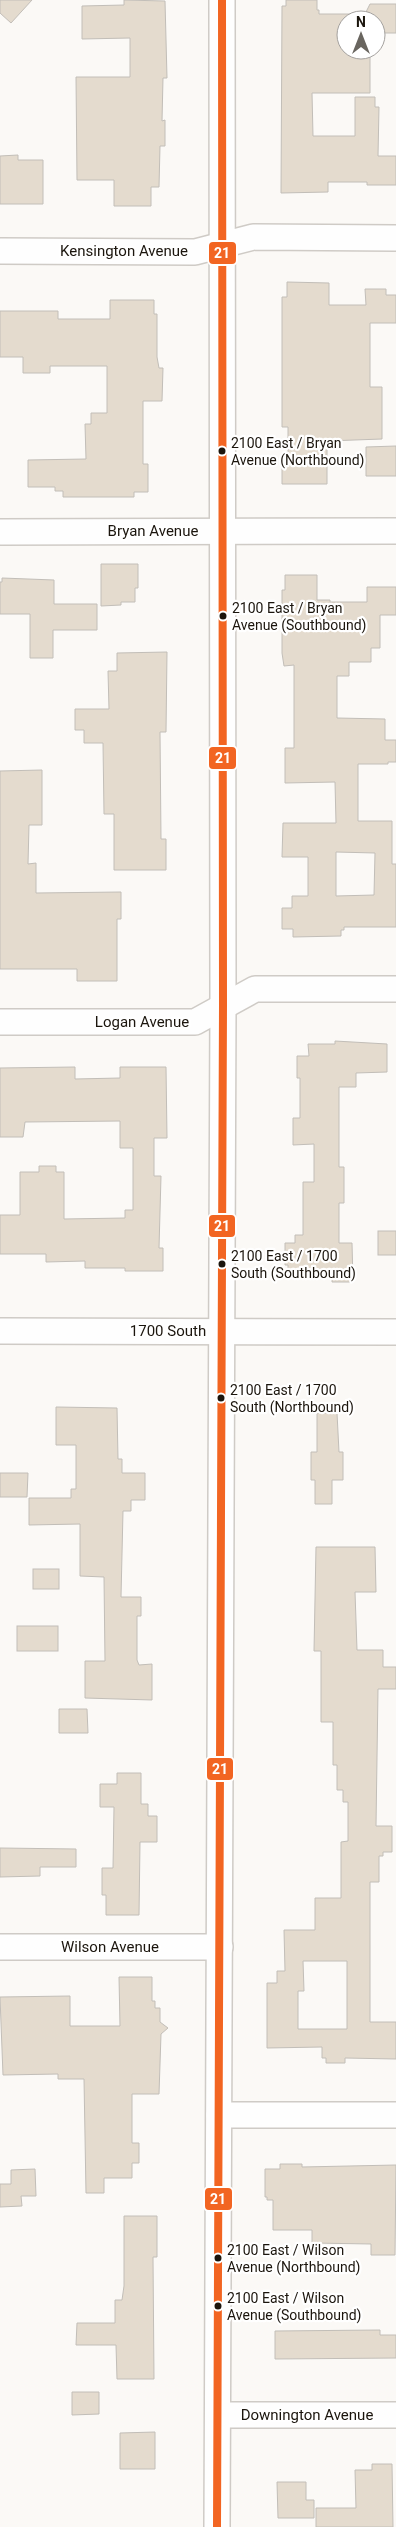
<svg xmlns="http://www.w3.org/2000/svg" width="396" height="2527" font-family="Roboto,sans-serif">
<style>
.building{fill:#e4dbce;stroke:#c2beb8;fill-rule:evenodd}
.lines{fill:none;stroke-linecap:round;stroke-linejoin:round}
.minor-casing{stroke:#cfcbc6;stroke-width:28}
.minor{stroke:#fefefe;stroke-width:25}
.bus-1-casing{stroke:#fff;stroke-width:11}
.bus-1{stroke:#f26522;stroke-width:8}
.bus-dot{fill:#1b150d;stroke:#fff;stroke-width:2}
.labels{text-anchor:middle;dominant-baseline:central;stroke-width:4.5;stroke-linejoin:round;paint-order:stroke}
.bus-label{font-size:14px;fill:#1b150d;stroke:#fff;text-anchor:start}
.street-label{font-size:15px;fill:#1b150d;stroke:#fff}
.line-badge{stroke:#fff;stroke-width:2}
.badge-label{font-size:14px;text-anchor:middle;font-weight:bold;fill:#fff}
</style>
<rect width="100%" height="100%" fill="#fbf9f6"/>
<!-- building -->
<g class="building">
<polygon points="0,0 32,0 11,23 0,13"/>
<polygon points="124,0 165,1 167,78 163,78 162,121 165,120 165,146 160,146 159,187 151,187 151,206 114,206 114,180 77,180 76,77 130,77 130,38 82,39 82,6 124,5"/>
<polygon points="286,0 317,0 317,10 319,10 319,14 365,14 370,4 396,4 396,33 376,33 376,20 346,20 346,50 370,50 370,93 312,93 313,136 355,136 355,97 375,97 375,107 379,107 378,156 396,156 396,185 367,185 367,182 328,182 328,192 281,193 282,6 286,6"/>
<polygon points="18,155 18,160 43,160 43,204 0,204 0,156"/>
<polygon points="287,282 329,283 329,305 366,305 365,289 386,289 386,295 396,295 396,323 370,323 370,387 382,387 382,439 327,441 327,484 282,484 282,462 288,461 288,427 282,427 282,297 287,297"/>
<polygon points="110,300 154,300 154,314 157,314 157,357 159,368 163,368 162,401 143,401 143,464 148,464 148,492 134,492 134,497 63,497 63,491 55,491 55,487 28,487 28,460 86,459 85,424 91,424 91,413 107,413 107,366 50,366 50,373 23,373 23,357 0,357 0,311 58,311 58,319 110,319"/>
<polygon points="396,446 396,476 366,476 366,447"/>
<polygon points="101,564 138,564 138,588 135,588 135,602 121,602 121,605 101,606"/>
<path d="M285,575H317V600H330V602H367V587H396V615H380V648H371V662H349V676H337V718L385,719V740H396V762H388V764H358V821H392V864H396V927H344V930H341V936L293,937V929H282V908H292V896H308V857H282L283,823H336L335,782L285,783V748H294V665L284,666L282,653V590H285ZM336,852L375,853L374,895L336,896Z"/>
<polygon points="2,578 54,580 54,604 97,604 97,630 53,630 53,658 30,658 30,614 0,614 0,582 2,582"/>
<polygon points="167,652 166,732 160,732 161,839 166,839 166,870 114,870 114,814 104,814 103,743 84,743 84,730 75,730 75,709 109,709 108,671 117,671 117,653"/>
<polygon points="42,770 42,825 29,825 28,864 36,863 36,893 121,892 121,919 117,919 117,981 77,981 77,969 0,969 0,771"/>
<polygon points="335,1041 387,1044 387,1072 356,1073 356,1087 339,1087 339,1167 344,1167 344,1203 339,1203 339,1243 352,1243 353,1282 332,1282 332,1278 291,1278 291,1270 288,1270 288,1265 285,1265 285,1243 295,1243 295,1235 303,1235 303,1182 314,1182 314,1144 293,1145 293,1118 300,1118 300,1078 297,1078 297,1056 309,1056 308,1044 335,1044"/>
<polygon points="75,1067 75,1079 120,1078 120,1067 166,1067 167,1138 154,1138 154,1176 161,1176 159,1248 163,1248 163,1271 125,1271 125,1268 85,1268 85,1261 46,1262 46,1254 0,1254 0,1215 20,1215 20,1172 39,1172 39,1166 56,1166 56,1172 64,1172 64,1219 125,1218 125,1210 133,1210 133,1148 120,1148 120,1121 25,1122 23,1137 0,1137 0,1068"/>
<rect x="378" y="1231" width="18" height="24"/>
<polygon points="56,1407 117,1408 118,1459 122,1459 122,1473 145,1473 145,1500 131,1500 131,1511 123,1511 121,1597 141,1597 141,1616 137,1616 137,1660 139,1665 152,1664 152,1700 85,1698 85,1661 105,1661 104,1577 80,1576 80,1524 29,1525 29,1498 71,1498 71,1489 76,1489 76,1445 56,1445"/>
<polygon points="317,1413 337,1413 339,1452 343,1452 343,1480 332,1480 332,1504 315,1504 315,1480 311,1480 311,1452 317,1452"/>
<polygon points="0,1473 28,1473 27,1497 0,1497"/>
<path d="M316,1547H375L376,1592H355L357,1650H383V1667H396V1689H378L376,1826H392V1852H383V1856H379V1882H370V2022H396V2059L345,2058V2063H326V2058H322V2047L267,2048V1983H277V1971H285L284,1930H315V1898H341V1842L348,1841V1802H343V1790H337V1765H333V1722H321V1651H314ZM303,1961H347V2029H298V1991H304Z"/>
<rect x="33" y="1569" width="26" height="20"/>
<rect x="17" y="1626" width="41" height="25"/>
<polygon points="59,1709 87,1709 88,1733 59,1733"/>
<polygon points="117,1773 141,1773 141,1804 148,1804 148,1816 157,1816 157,1842 140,1842 139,1915 106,1915 106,1895 102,1895 102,1868 113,1868 114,1807 100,1807 100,1784 117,1784"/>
<polygon points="0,1848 76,1849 76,1867 40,1867 40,1876 0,1877"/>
<polygon points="119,1977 152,1977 152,2001 155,2001 155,2008 160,2008 160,2022 168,2028 161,2034 159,2094 132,2094 132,2143 139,2143 139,2163 132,2163 132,2178 104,2178 104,2193 86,2193 84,2079 58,2079 58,2074 3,2075 0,1997 70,1996 70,2026 120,2026"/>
<polygon points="280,2164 302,2164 302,2167 396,2165 395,2255 371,2255 371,2244 312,2243 312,2230 273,2230 273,2200 267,2200 267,2197 265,2197 265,2169 280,2169"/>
<polygon points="35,2169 36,2196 21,2196 22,2206 0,2207 0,2184 11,2184 11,2170"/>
<polygon points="124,2216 157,2216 157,2257 153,2257 154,2379 117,2379 116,2345 76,2345 77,2323 115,2323 115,2300 122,2300 124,2286"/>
<polygon points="380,2330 380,2335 396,2335 396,2358 275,2359 275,2331"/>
<polygon points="72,2392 99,2392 99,2414 72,2415"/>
<polygon points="155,2432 155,2469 120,2469 120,2433"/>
<polygon points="372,2464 392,2464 393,2527 316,2527 316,2508 356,2508 355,2470 372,2470"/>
<polygon points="277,2482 306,2482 306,2500 314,2500 314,2518 278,2518"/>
</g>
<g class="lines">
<!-- minor casing -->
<g class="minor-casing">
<g id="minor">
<polyline points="0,251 195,252 253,237 396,238"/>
<polyline points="0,532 396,531"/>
<polyline points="0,1022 195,1022 255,989 396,989"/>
<polyline points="0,1331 396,1332"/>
<polyline points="0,1947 220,1947"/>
<polyline points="219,2115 396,2115"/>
<polyline points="218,2415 396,2415"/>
<polyline points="217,2527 223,1005 222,0"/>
</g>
</g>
<!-- minor -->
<use href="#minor" class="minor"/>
<!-- bus-1 casing -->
<g class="bus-1-casing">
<polyline id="bus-1" points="217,2527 223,1005 222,0"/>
</g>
<!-- bus-1 -->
<use href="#bus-1" class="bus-1"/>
</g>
<!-- markers -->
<g class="bus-dot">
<circle cx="222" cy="451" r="4.5"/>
<circle cx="223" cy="616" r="4.5"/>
<circle cx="222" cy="1264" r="4.5"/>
<circle cx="221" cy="1398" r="4.5"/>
<circle cx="218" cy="2258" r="4.5"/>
<circle cx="218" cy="2306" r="4.5"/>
</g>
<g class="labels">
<!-- bus labels -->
<g class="bus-label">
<text x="231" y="443">2100 East / Bryan<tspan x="231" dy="17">Avenue (Northbound)</tspan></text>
<text x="232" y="608">2100 East / Bryan<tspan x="232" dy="17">Avenue (Southbound)</tspan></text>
<text x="231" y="1256">2100 East / 1700<tspan x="231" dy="17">South (Southbound)</tspan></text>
<text x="230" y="1390">2100 East / 1700<tspan x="230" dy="17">South (Northbound)</tspan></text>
<text x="227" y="2250">2100 East / Wilson<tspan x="227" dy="17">Avenue (Northbound)</tspan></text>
<text x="227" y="2298">2100 East / Wilson<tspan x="227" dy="17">Avenue (Southbound)</tspan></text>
</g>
<!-- street labels -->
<g class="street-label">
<text x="124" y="251">Kensington Avenue</text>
<text x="153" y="531">Bryan Avenue</text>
<text x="142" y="1022">Logan Avenue</text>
<text x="168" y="1331">1700 South</text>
<text x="110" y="1947">Wilson Avenue</text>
<text x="307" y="2415">Downington Avenue</text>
</g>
</g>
<g class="line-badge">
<rect x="208" y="241" width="29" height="24" rx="5" fill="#f26522"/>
<rect x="208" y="746" width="29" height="24" rx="5" fill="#f26522"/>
<rect x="208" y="1214" width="28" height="24" rx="5" fill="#f26522"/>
<rect x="206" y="1757" width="28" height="24" rx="5" fill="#f26522"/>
<rect x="204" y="2187" width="29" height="24" rx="5" fill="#f26522"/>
</g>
<g class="badge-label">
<text x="222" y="258">21</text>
<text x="223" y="763">21</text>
<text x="222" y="1231">21</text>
<text x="220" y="1774">21</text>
<text x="218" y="2204">21</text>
</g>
<!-- north arrow -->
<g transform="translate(361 35)"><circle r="24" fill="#ffffff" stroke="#a4a19e"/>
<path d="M0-4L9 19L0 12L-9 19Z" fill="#69655f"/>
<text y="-8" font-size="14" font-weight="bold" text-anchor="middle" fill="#1b150d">N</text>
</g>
</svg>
